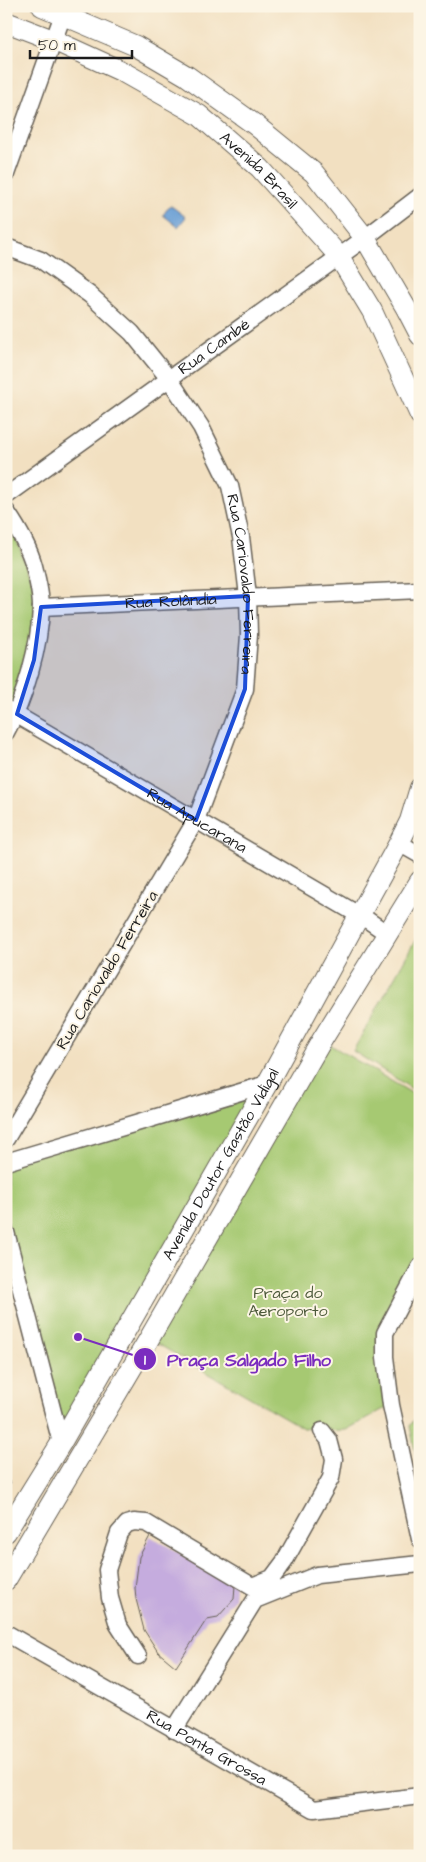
<svg xmlns="http://www.w3.org/2000/svg" width="426" height="1862" font-family="'Architects Daughter',sans-serif">
<style>
.green{fill:#a6c972;stroke:#617247}
.water{fill:#679ed5;stroke:#425d78}
.building{fill:#c5acde}
.lines{fill:none;stroke-linecap:round;stroke-linejoin:round}
.minor-casing{stroke:#676156;stroke-width:19}
.major-casing{stroke:#676156;stroke-width:22}
.minor{stroke:#fff;stroke-width:16}
.major{stroke:#fff;stroke-width:20}
.marked{fill:#1d4ed8;fill-opacity:0.2;stroke:#1d4ed8;stroke-width:4;stroke-linejoin:round}
.labels{text-anchor:middle;dominant-baseline:central;stroke-width:4;stroke-linejoin:round;paint-order:stroke}
.street-label{font-size:16px;fill:#1c1c1c;stroke:#fcf5e5}
.park-label{font-size:16px;fill:#4c593a;stroke:#fcf5e5}
.leader{fill:none;stroke:#7b2cbf;stroke-width:2}
.callout-dot{fill:#7b2cbf;stroke:#fcf5e5;stroke-width:2}
.mark-label{font-size:15px;text-anchor:middle;font-weight:bold;fill:#fff}
.callout-label{font-size:18px;text-anchor:middle;font-weight:bold;fill:#7b2cbf;stroke:#fcf5e5;stroke-width:4;stroke-linejoin:round;paint-order:stroke}
</style>
<rect width="100%" height="100%" fill="#fcf5e5"/>
<filter id="ink" filterUnits="userSpaceOnUse"><feTurbulence type="fractalNoise" baseFrequency=".02" numOctaves="2"/><feDisplacementMap in="SourceGraphic" scale="10" xChannelSelector="R" yChannelSelector="G"/><feConvolveMatrix kernelMatrix="1 2 1 2 8 2 1 2 1" color-interpolation-filters="sRGB"/></filter>
<filter id="wash" filterUnits="userSpaceOnUse"><feTurbulence type="fractalNoise" baseFrequency=".0096" numOctaves="4" result="noise"/><feDisplacementMap in="SourceGraphic" scale="20" xChannelSelector="R" yChannelSelector="G"/><feGaussianBlur stdDeviation="1.12" result="paint"/><feColorMatrix in="noise" values="0 0 0 0 0 0 0 0 0 0 0 0 0 0 0 0 0 1.4 0 .05"/><feComposite in="paint" operator="in"/></filter>
<g filter="url(#wash)">
<rect width="100%" height="100%" fill="#f2e0c1"/>
<!-- green -->
<g class="green">
<polygon points="6,511 41,607 17,713 6,707"/>
<polygon points="420,932 420,1094 353,1051"/>
<polygon points="322,1040 420,1098 420,1267 385,1333 391,1405 346,1430 322,1431 303,1428 149,1339"/>
<polygon points="267,1084 61,1443 6,1232 6,1162"/>
<polygon points="420,1411 420,1476 410,1426"/>
</g>
<!-- water -->
<polygon class="water" points="170,205 186,217 178,227 163,215"/>
<g id="blocks">
<!-- building -->
<g class="building">
<polygon points="6,1479 11,1482 6,1490"/>
<polygon points="150,1536 235,1585 234,1599 218,1617 207,1619 176,1667 158,1652 144,1630 136,1599 135,1588 139,1557"/>
</g>
</g>
</g>
<g filter="url(#ink)">
<use href="#blocks" fill-opacity="0" stroke="#676156" stroke-width="1"/>
<g class="lines">
<!-- minor casing -->
<g class="minor-casing">
<g id="minor">
<polyline points="6,174 66,6"/>
<path id="s1" d="M6,247L41,260L90,295L132,333L170,380L201,427L230,486L241,537L248,596L249,635L245,689L196,820L6,1139"/>
<path id="s2" d="M6,496L365,238L420,196"/>
<path d="M6,511C17,527 29,547 34,566C37,578 41,595 41,607C40,645 25,699 6,732"/>
<path id="s3" d="M41,607L420,590"/>
<path id="s4" d="M6,709L369,921L388,934"/>
<polyline points="399,843 420,855"/>
<polyline points="6,1162 267,1084"/>
<polyline points="6,1232 61,1443"/>
<polyline points="420,1267 385,1333 385,1357 391,1405 420,1539"/>
<path id="s5" d="M6,1633L314,1809L420,1796"/>
<polyline points="138,1656 118,1625 110,1598 107,1570 119,1533 127,1524 134,1522 146,1523 252,1586 272,1578 284,1562 331,1478 334,1459 329,1440 322,1431"/>
<polyline points="174,1730 255,1600 317,1575 420,1564"/>
</g>
</g>
<!-- major casing -->
<g class="major-casing">
<g id="major">
<polyline points="42,6 136,46 187,76 254,124 314,173 365,238 406,308 420,335"/>
<path id="s6" d="M6,22L53,40L121,71L199,115L260,168L338,255L372,311L420,415"/>
<path id="s7" d="M6,1532L61,1443L267,1084L399,843L410,821L420,788"/>
<polyline points="6,1580 149,1339 322,1040 420,881"/>
</g>
</g>
<!-- minor -->
<use href="#minor" class="minor"/>
<!-- major -->
<use href="#major" class="major"/>
</g>
</g>
<!-- marked area -->
<path class="marked" d="M248,596L245,689L196,820L17,714L34,660L41,607Z"/>
<g class="labels">
<!-- street labels -->
<g class="street-label">
<text stroke="none"><textPath href="#s6" startOffset="296">Avenida Brasil</textPath></text>
<text stroke="none"><textPath href="#s2" startOffset="256">Rua Cambé</textPath></text>
<text stroke="none"><textPath href="#s1" startOffset="436">Rua Cariovaldo Ferreira</textPath></text>
<text stroke="none"><textPath href="#s3" startOffset="130">Rua Rolândia</textPath></text>
<text stroke="none"><textPath href="#s4" startOffset="221">Rua Apucarana</textPath></text>
<text transform="translate(107 970) rotate(-59)">Rua Cariovaldo Ferreira</text>
<text stroke="none"><textPath href="#s7" startOffset="426">Avenida Doutor Gastão Vidigal</textPath></text>
<text stroke="none"><textPath href="#s5" startOffset="231">Rua Ponta Grossa</textPath></text>
</g>
<!-- park labels -->
<g class="park-label">
<text x="288" y="1293">Praça do<tspan x="288" dy="18">Aeroporto</tspan></text>
</g>
</g>
<!-- callouts -->
<path class="leader" d="M78 1337L145 1359"/>
<g class="callout-dot">
<circle cx="78" cy="1337" r="5"/>
<circle cx="145" cy="1359" r="12"/>
</g>
<g class="mark-label">
<text x="145" y="1365">1</text>
</g>
<g class="callout-label">
<text x="249" y="1366">Praça Salgado Filho</text>
</g>
<!-- margin -->
<rect width="426" height="1862" fill="none" stroke="#fcf5e5" stroke-width="25"/>
<!-- scale -->
<path d="M30 50v8h102v-8" fill="none" stroke="#1c1c1c" stroke-width="2.5"/>
<text x="38" y="50" font-size="15" fill="#1c1c1c" stroke="#fcf5e5" stroke-width="4" paint-order="stroke">50 m</text>
</svg>
